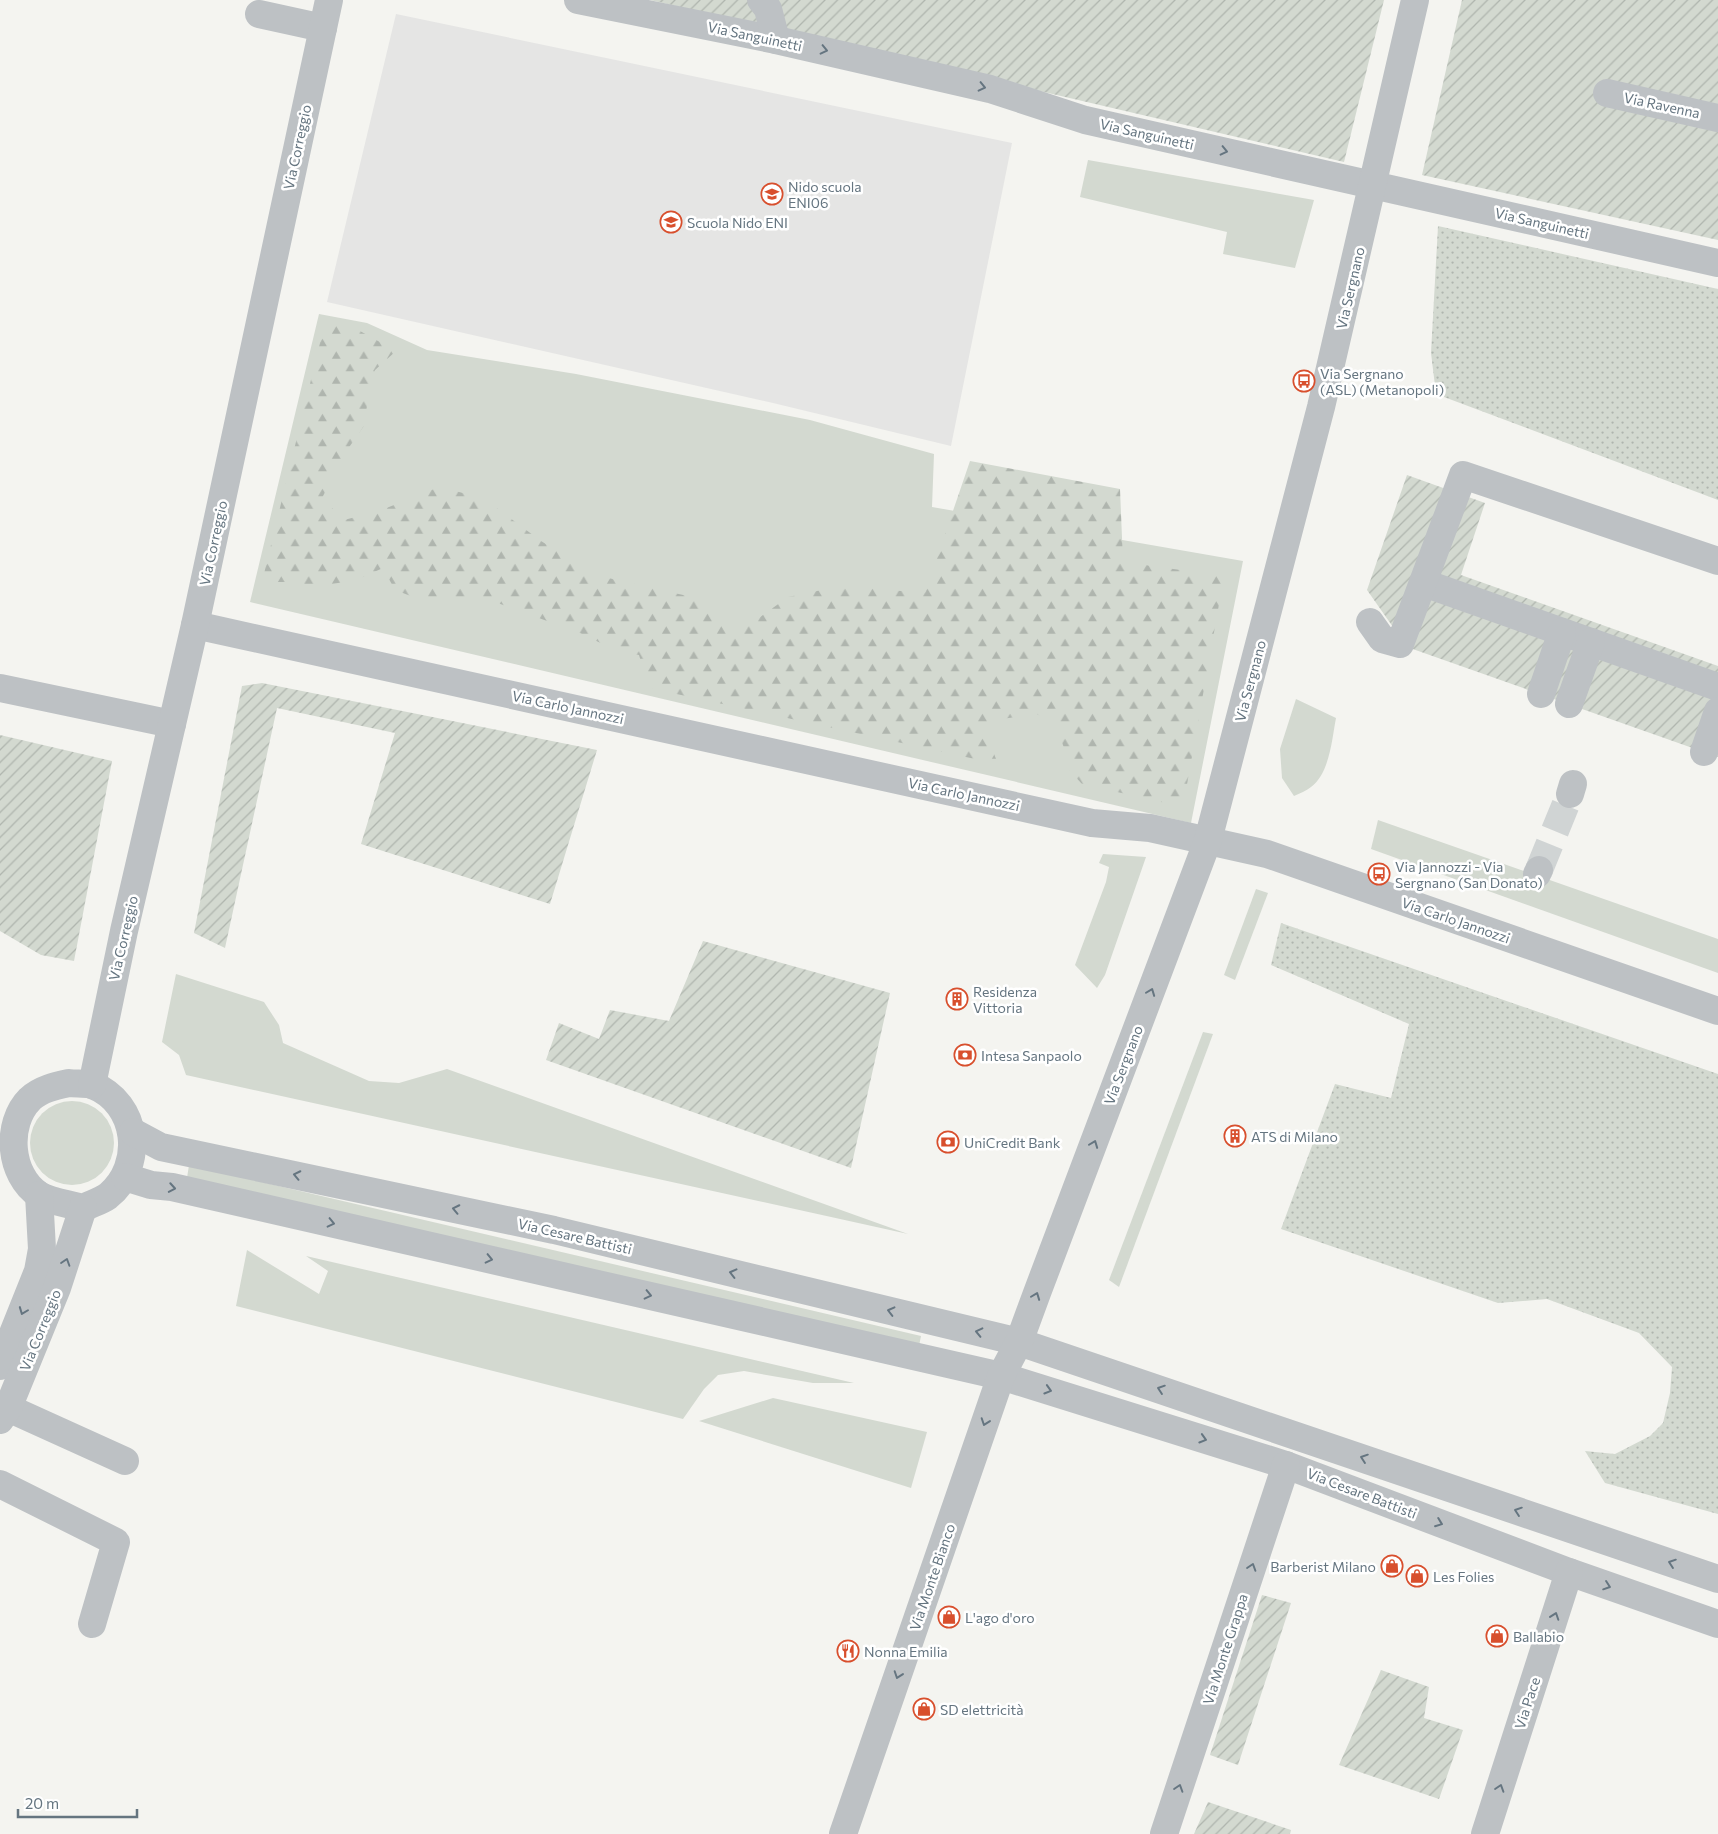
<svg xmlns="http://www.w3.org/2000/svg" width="1718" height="1834" font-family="Commissioner,sans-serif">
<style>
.built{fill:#e5e5e4}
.grass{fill:#d3d9d0}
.forest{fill:url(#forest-firs)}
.park{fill:url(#park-dots)}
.garden{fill:url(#garden-furrows)}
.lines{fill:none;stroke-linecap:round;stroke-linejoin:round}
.minor-tunnel{stroke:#d0d4d4;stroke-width:28;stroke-dasharray:28 14;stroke-linecap:butt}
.minor{stroke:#bdc1c4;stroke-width:28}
.oneway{stroke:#657580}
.labels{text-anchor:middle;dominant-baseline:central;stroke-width:5;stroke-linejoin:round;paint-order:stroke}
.street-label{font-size:14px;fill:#657580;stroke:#fff}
.poi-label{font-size:14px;fill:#657580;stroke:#fff;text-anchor:start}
</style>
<defs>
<pattern id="forest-firs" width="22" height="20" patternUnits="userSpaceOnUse" patternTransform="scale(1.25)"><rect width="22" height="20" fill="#d3d9d0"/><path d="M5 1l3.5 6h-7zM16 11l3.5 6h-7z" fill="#afb5ae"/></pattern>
<pattern id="park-dots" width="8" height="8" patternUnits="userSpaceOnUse" patternTransform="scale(1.25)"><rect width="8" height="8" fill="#d3d9d0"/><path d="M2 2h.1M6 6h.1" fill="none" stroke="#afb5ae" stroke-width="1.8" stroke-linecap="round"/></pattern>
<pattern id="garden-furrows" width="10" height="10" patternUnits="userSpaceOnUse" patternTransform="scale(1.25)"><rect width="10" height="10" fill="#d3d9d0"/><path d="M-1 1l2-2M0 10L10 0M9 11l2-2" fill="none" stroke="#afb5ae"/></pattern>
</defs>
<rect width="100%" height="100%" fill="#f4f4f0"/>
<!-- built -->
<polygon class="built" points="396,14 1012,143 951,446 773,403 327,302"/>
<!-- grass -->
<g class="grass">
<polygon points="1088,160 1314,200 1295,268 1223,254 1227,232 1080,197"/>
<polygon points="319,314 367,323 427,350 576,374 810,420 934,454 932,507 1243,561 1191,823 250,602"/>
<path d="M1296,699L1336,718C1332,738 1330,773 1311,787C1306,791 1300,793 1294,796L1282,778L1280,749Z"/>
<polygon points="1378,820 1718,939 1718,973 1371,849"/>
<polygon points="1103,854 1146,857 1105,975 1097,988 1075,965 1106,882 1109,867 1099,863"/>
<polygon points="1256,889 1268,893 1235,980 1224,975"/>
<polygon points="176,974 264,1002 279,1025 283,1043 369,1081 399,1083 447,1069 908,1234 186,1075 179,1055 162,1042"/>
<polygon points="1203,1032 1213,1034 1119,1287 1109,1280"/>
<circle cx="72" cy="1143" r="42"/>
<polygon points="189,1165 921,1336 919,1346 187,1178"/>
<polygon points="247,1250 319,1294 328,1271 306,1256 854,1383 813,1383 744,1371 718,1375 704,1389 683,1419 236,1306"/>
<polygon points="773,1398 927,1432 911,1488 699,1421"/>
</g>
<!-- forest -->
<polygon class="forest" points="325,322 351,326 396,351 375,370 370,385 364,426 345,453 322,498 344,520 379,511 439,487 483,498 541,541 595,575 692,597 735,635 788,597 841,586 925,593 970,461 1120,489 1123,562 1224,576 1183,807 1082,784 1070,771 1063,745 1054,725 1037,714 994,720 987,736 998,764 649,688 639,655 617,651 580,633 495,602 416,598 395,590 383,568 356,580 308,588 294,582 262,582"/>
<!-- park -->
<g class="park">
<polygon points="1438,226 1718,289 1718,500 1436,394 1431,353"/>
<polygon points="1281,923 1718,1074 1718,1514 1605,1483 1585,1451 1615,1454 1650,1436 1663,1423 1670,1393 1672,1367 1639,1333 1547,1299 1498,1303 1281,1229 1335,1084 1391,1098 1409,1024 1271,965"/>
</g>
<!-- garden -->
<g class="garden">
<polygon points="650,0 1384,0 1344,162"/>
<polygon points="1462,0 1718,0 1718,240 1422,175"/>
<polygon points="1407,475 1485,503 1461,575 1718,666 1718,757 1407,647 1367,590"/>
<polygon points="262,683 597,750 550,904 361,844 395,733 277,708 225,948 194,933 242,686"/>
<polygon points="0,735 112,761 74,961 41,955 0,931"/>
<polygon points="703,941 890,993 851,1168 546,1060 559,1023 599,1039 610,1010 669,1021"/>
<polygon points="1262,1595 1291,1603 1238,1765 1210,1755"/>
<polygon points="1381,1670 1429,1687 1424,1718 1463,1730 1439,1799 1339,1765"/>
<polygon points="1208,1802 1291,1830 1290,1834 1194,1834"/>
</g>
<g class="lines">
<!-- minor-tunnel -->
<polyline class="minor-tunnel" points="1539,870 1570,794"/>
<!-- minor -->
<g class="minor">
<polyline points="578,0 776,40 990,89 1085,120 1718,263"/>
<polyline points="761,0 768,9 776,40"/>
<polyline points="259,14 323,28"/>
<polyline points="1607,93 1718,118"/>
<polyline points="1424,583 1718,687"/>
<polyline points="1370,622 1382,639 1400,644 1463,475 1718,561"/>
<polyline points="195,625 1092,823 1150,828 1267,854 1718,1011"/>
<polyline points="0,688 172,724"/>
<polyline points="1541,694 1562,632"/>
<polyline points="1569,704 1591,642"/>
<polyline points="1704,752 1718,711"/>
<polyline points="1570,794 1573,784"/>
<polyline points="1537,874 1539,870"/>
<path d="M69,1083C76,1084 85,1083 92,1085C139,1103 145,1166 108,1196C101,1201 91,1204 83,1208C70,1204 51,1202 39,1195C9,1175 5,1124 30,1099C41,1089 55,1086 69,1083Z"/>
<polyline points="92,1085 124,931 195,625 329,0"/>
<polyline points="133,1132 161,1147 554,1230 1019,1342 1718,1579"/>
<polyline points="125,1177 151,1185 172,1187 1001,1376 1286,1465 1569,1572 1718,1624"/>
<polyline points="0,1366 38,1271 42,1249 39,1195"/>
<polyline points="8,1408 125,1461"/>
<polyline points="0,1420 8,1408 57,1288 83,1208"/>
<polyline points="0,1484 116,1542 92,1624"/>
<polyline points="843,1834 1001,1376 1019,1342 1037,1293 1208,840 1321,407 1415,0"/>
<polyline points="1164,1834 1286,1465"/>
<polyline points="1485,1834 1569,1572"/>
</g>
</g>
<!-- one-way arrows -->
<defs><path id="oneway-chevron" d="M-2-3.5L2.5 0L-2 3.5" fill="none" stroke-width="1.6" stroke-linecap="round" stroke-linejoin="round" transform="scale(1.25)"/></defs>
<g class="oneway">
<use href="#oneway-chevron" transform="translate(824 50) rotate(13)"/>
<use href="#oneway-chevron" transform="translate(982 87) rotate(13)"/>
<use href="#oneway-chevron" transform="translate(1224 151) rotate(13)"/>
<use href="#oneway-chevron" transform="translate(1151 992) rotate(-69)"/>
<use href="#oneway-chevron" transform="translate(1094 1144) rotate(-69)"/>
<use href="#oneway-chevron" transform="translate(297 1175) rotate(-168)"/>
<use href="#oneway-chevron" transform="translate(172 1188) rotate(10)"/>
<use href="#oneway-chevron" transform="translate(456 1209) rotate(-168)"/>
<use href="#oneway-chevron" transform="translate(331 1223) rotate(13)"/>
<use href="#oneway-chevron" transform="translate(489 1259) rotate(13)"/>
<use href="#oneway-chevron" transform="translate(66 1262) rotate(-72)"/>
<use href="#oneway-chevron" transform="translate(733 1273) rotate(-166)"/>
<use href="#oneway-chevron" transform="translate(648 1295) rotate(13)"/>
<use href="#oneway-chevron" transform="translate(1036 1296) rotate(-69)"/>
<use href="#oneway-chevron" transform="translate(23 1311) rotate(111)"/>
<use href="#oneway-chevron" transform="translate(891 1311) rotate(-166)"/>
<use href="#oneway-chevron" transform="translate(979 1332) rotate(-167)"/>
<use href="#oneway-chevron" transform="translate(1161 1389) rotate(-161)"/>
<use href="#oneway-chevron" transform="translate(1048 1390) rotate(17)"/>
<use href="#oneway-chevron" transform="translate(985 1422) rotate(109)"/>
<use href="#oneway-chevron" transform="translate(1203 1439) rotate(17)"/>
<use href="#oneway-chevron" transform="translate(1364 1458) rotate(-161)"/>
<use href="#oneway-chevron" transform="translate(1518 1511) rotate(-161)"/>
<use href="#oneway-chevron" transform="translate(1439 1523) rotate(21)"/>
<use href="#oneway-chevron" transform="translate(1672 1563) rotate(-161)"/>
<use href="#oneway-chevron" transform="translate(1252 1567) rotate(-72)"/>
<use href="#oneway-chevron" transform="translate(1607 1586) rotate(19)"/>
<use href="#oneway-chevron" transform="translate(1555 1616) rotate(-71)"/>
<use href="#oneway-chevron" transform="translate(898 1675) rotate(109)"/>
<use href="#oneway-chevron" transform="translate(1179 1788) rotate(-72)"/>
<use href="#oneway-chevron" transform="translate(1500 1788) rotate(-72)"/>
</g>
<!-- icons -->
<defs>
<g id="school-ring" transform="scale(1.125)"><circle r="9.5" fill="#fff" stroke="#d84f2d" stroke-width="1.5"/><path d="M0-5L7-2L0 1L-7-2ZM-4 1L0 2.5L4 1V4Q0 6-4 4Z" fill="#d84f2d"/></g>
<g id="bus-ring" transform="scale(1.125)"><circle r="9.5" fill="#fff" stroke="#d84f2d" stroke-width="1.5"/><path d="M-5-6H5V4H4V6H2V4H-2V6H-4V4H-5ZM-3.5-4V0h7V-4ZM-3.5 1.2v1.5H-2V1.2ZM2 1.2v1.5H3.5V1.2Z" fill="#d84f2d"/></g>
<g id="building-ring" transform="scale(1.125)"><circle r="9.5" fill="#fff" stroke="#d84f2d" stroke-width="1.5"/><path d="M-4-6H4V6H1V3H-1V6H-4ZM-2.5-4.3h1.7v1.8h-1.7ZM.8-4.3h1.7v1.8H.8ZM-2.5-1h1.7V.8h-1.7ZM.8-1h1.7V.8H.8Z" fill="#d84f2d"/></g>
<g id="bank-ring" transform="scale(1.125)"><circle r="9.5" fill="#fff" stroke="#d84f2d" stroke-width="1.5"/><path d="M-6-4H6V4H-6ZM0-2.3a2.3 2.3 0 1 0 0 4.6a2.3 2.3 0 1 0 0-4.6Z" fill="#d84f2d"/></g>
<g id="shop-ring" transform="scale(1.125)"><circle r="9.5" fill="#fff" stroke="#d84f2d" stroke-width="1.5"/><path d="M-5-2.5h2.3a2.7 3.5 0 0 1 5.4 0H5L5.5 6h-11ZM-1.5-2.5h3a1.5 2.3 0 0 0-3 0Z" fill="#d84f2d"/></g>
<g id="restaurant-ring" transform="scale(1.125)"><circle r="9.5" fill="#fff" stroke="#d84f2d" stroke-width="1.5"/><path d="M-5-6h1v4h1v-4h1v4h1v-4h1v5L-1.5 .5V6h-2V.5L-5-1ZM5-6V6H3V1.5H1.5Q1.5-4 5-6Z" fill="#d84f2d"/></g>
</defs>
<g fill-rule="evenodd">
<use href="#school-ring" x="772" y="194"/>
<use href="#school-ring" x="671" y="222"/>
<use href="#bus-ring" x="1304" y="381"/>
<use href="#bus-ring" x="1379" y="874"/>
<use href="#building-ring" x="957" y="999"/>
<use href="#bank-ring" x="965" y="1055"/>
<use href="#building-ring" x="1235" y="1136"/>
<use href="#bank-ring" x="948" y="1142"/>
<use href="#shop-ring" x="1392" y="1566"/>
<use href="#shop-ring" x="1417" y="1576"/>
<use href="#shop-ring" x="949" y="1617"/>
<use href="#shop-ring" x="1497" y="1636"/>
<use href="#restaurant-ring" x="848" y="1651"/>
<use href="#shop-ring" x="924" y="1709"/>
</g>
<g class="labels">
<!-- street labels -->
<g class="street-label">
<text transform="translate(755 36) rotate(12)">Via Sanguinetti</text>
<text transform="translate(1662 105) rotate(12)">Via Ravenna</text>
<text transform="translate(1147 134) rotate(13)">Via Sanguinetti</text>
<text transform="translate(297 147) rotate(-78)">Via Correggio</text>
<text transform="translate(1542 223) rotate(13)">Via Sanguinetti</text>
<text transform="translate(1350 288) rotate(-77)">Via Sergnano</text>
<text transform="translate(213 543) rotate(-78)">Via Correggio</text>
<text transform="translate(1250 681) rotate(-75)">Via Sergnano</text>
<text transform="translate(568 707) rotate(12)">Via Carlo Jannozzi</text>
<text transform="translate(964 794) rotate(12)">Via Carlo Jannozzi</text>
<text transform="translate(1456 920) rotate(19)">Via Carlo Jannozzi</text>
<text transform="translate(123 938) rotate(-77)">Via Correggio</text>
<text transform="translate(1123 1065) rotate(-69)">Via Sergnano</text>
<text transform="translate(575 1236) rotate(13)">Via Cesare Battisti</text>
<text transform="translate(40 1330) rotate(-68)">Via Correggio</text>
<text transform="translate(1362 1493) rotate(21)">Via Cesare Battisti</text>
<text transform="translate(932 1577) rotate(-71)">Via Monte Bianco</text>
<text transform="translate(1225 1649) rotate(-72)">Via Monte Grappa</text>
<text transform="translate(1527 1703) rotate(-72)">Via Pace</text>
</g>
<!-- poi labels -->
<g class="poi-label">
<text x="788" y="186">Nido scuola<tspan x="788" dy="16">ENI06</tspan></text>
<text x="687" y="222">Scuola Nido ENI</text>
<text x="1320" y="373">Via Sergnano<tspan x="1320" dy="16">(ASL) (Metanopoli)</tspan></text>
<text x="1395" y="866">Via Jannozzi - Via<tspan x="1395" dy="16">Sergnano (San Donato)</tspan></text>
<text x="973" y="991">Residenza<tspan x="973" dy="16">Vittoria</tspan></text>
<text x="981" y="1055">Intesa Sanpaolo</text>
<text x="1251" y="1136">ATS di Milano</text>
<text x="964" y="1142">UniCredit Bank</text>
<text x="1376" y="1566" text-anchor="end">Barberist Milano</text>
<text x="1433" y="1576">Les Folies</text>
<text x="965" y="1617">L'ago d'oro</text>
<text x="1513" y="1636">Ballabio</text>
<text x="864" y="1651">Nonna Emilia</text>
<text x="940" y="1709">SD elettricità</text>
</g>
</g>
<!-- scale -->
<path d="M18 1809v8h119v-8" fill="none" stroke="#657580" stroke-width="2.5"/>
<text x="25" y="1809" font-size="15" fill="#657580" stroke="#ffffff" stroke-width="4" paint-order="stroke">20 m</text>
</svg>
